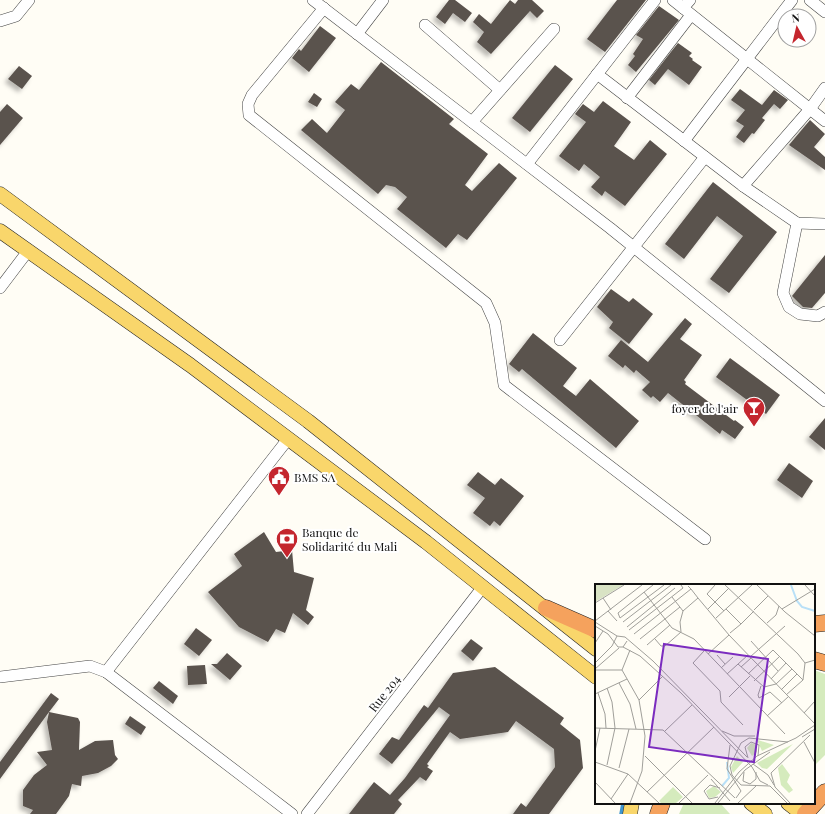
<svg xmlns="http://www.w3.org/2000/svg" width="825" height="814" font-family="'Playfair Display',serif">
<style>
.green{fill:#d5ebbd}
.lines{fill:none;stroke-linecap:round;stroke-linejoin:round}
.stream{stroke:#3f96cf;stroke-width:3.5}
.building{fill:#5a524d;filter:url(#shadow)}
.minor-casing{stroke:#444;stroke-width:12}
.major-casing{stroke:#222;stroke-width:15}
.highway-casing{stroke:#222;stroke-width:17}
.minor{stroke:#fff;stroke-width:11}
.major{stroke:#f9d66b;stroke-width:14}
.highway{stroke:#f5a25d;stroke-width:16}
.labels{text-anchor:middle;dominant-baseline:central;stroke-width:4;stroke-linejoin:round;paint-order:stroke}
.poi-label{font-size:12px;fill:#111;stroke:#fff;text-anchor:start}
.street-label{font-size:12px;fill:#111;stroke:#fff}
.inset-river{fill:none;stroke:#b9e0f7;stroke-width:2}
.inset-road{fill:none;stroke:#a09f9a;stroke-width:1}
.view{fill:#7b2cbf;fill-opacity:0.15;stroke:#7b2cbf;stroke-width:2}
.inset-edge{fill:none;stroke:#111;stroke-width:2}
</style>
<defs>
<filter id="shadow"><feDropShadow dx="-3.5" dy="3.5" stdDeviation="2" flood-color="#0004"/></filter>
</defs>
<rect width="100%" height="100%" fill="#fffdf5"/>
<!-- green -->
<g class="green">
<polygon points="814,670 825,674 825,755 814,766"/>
<polygon points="684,803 720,803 730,814 679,814"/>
</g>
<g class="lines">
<!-- stream -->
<polyline class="stream" points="621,814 623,803"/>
</g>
<!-- building -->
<g class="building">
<polygon points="449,0 455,0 472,13 465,22 453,13 445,24 436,17"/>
<polygon points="510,0 515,4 518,0 532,0 544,11 537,18 530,11 491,54 477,42 484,32 473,22 479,14 491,24"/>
<polygon points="617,0 646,0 605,52 587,39"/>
<polygon points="659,6 679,20 636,72 628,65 635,56 633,54 643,39 636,35"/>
<polygon points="320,26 336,38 309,72 292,58 299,49 301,51"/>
<polygon points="678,43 692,53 689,56 693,59 692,60 702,67 689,85 668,69 655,85 649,80"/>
<polygon points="381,62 454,119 449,124 488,154 465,185 472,191 499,163 517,178 467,240 458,234 446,248 397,209 407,197 395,187 386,185 378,194 301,130 312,119 327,133 345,110 335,102 351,84 359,90"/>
<polygon points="555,65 573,79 530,132 512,118"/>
<polygon points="19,66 32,76 22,89 8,79"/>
<polygon points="740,89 762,105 774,90 788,100 780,109 774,104 762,118 765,120 754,134 752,133 744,143 736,137 744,126 736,121 745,110 731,100"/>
<polygon points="314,93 322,99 317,107 308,102"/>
<polygon points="603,101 631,122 614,146 634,160 650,140 667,154 625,206 605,191 602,196 591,187 600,177 584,164 579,171 559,156 586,122 575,114 583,104 594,112"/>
<polygon points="7,104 23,118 0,145 0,112"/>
<polygon points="810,120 825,134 814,147 825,157 825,170 789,145"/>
<polygon points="713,182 777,232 729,293 710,279 743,236 717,216 684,259 665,244"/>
<polygon points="825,255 825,293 812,308 803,307 792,296"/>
<polygon points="611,289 629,302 633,298 653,314 629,344 609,328 613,322 597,307"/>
<polygon points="685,318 692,324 680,339 702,355 684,380 686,382 685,384 734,421 735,420 744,427 735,439 722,430 720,434 668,393 660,402 653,396 651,398 642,390 650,382 636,370 634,373 625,365 623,368 608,356 621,340 648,362"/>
<polygon points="533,333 577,368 563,386 576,396 590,379 639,421 616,448 522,369 519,372 509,364"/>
<polygon points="730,358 780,395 766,414 716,377"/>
<polygon points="825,418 825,450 809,437"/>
<polygon points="789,463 813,481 802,498 777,480"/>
<polygon points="478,472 495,485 501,478 524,496 500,526 494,521 490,526 473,513 485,498 467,485"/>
<polygon points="264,532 276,552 292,550 294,572 314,578 306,610 314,617 308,625 293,613 285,633 276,629 268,642 239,627 208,592 242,566 234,554"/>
<polygon points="196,628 212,640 199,656 184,644"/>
<polygon points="471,639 483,648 473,661 461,651"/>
<polygon points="227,653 242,666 230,680 211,664 217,664"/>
<polygon points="205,665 207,684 188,685 187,666"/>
<polygon points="495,667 564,718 560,724 580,740 583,768 549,814 513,814 521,803 526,807 555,767 554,749 516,721 508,732 460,739 450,732 427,764 429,766 427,767 433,771 426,781 420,777 398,800 402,804 394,814 349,814 374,782 390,795 405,778 450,715 439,707 392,764 379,754 392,737 399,740 424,705 428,708 453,673"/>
<polygon points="159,681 178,696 173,704 153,688"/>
<polygon points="51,693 59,699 49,712 78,718 80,722 79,750 95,741 113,740 115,755 118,759 111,766 98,773 82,776 81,786 72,784 69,796 56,814 30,814 33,810 23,806 23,790 34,775 47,765 37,752 52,750 47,722 49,712 0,779 0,762"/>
<polygon points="130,716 146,727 141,735 125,724"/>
</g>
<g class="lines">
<!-- minor casing -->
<g class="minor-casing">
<g id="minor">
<polyline points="313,0 610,228 825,401"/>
<polyline points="673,0 825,121"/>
<polyline points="810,0 825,12"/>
<polyline points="324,8 252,95 248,104 249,115 486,303 495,323 504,385 705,539"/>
<polyline points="683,8 690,0"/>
<polyline points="0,21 16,16 29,0"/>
<polyline points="425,25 500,90"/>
<polyline points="357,34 383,0"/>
<polyline points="597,74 743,186 797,223 825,224"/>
<polyline points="627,98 691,15"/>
<polyline points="472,122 554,29"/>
<polyline points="684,141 792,0"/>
<polyline points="527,164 655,0"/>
<polyline points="743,186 810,109 825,88"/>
<polyline points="797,223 783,293 789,307 800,314 818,316 825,312"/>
<polyline points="0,288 28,251"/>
<polyline points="560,340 705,157"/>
<polyline points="106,672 288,439"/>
<polyline points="0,677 90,666 106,672 292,814"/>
<polyline points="307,814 482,588"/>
</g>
</g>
<!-- major casing -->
<g class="major-casing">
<g id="major">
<polyline points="0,194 308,421 596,649"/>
<polyline points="0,231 190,365 426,542 596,677"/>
<polyline points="751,803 765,814"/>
<polyline points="788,803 802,814"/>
<polyline points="630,814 632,803"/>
</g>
</g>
<!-- highway casing -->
<g class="highway-casing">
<g id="highway">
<polyline points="546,608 596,630"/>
<polyline points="814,624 825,623"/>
<polyline points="814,660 825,663"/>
<polyline points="658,814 662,803"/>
<polyline points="805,814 825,792"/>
</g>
</g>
<!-- minor -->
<use href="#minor" class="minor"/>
<!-- major -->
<use href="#major" class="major"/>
<!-- highway -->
<use href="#highway" class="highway"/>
</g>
<!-- icons -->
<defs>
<g id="bar-pin" transform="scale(1.15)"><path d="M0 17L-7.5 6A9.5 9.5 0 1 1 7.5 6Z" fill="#c4262e" stroke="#fff"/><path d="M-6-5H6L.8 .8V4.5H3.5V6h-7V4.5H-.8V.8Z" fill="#fff"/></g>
<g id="civic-pin" transform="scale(1.15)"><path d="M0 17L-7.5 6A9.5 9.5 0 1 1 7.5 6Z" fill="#c4262e" stroke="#fff"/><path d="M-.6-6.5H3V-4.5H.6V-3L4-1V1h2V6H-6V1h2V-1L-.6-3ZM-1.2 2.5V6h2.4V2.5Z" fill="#fff"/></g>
<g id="bank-pin" transform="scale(1.15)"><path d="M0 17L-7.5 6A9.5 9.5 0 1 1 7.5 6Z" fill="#c4262e" stroke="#fff"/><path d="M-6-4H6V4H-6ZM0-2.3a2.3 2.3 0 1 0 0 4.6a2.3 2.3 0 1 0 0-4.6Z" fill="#fff"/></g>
</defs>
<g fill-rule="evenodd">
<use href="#bar-pin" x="754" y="408"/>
<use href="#civic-pin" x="279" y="477"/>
<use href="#bank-pin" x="287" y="539"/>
</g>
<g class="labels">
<!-- poi labels -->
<g class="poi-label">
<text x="738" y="408" text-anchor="end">foyer de l'air</text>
<text x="294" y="477">BMS SA</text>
<text x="302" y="532">Banque de<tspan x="302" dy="14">Solidarité du Mali</tspan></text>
</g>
<!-- street labels -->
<g class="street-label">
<text transform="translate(384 693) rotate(-52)">Rue 204</text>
</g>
</g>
<!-- overview -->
<g transform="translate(595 584)">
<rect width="220" height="220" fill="#fffdf5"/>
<path d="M162,156H163L179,161L167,167ZM156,159L162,161V168L157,172L152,164ZM198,160L172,185L167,184L162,179ZM142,172L148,178L138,189L136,183ZM187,180L195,191L192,198L198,206L194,209L186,201L183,184ZM119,202L126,208L120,213L114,214L111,207ZM78,203L88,213L81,219H66L64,217Z" fill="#d5ebbd"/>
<path d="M0,1H28L0,18Z" fill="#d9e3c4"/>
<path class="inset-river" d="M196,1L202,17L207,23L220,27M127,202L134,194L132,178"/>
<path class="inset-road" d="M58,1L23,29L25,34L69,1M120,1L112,10L129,27M130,1L203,70L210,79L220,76M162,1L190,28L220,52M210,1L220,12M49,8L77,44L99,55L190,150M77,13L88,27M8,14L16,26M103,14L134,51L220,140M0,19L29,1M113,25L134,4M131,25L146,40L135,49M187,25L220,5M159,26L173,12M13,27L22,37M121,34L157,1M0,37L47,1M0,38L22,52M28,38L76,1M172,39L181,31L184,22M146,40L159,27M0,42L13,50L23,63H28L32,57M32,43L80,4M34,46L88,4L86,1M39,50L96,5L93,2M22,52L30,53L58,77L152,173M45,55L85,23M60,55L66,62H70L86,48L85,38L88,27L103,14L96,5M156,57L183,87M0,59L8,47M52,61L75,41M28,63L45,72L86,109L157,183L165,197L173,201M109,67L98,79L125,107L126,118L148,141M113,70L134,51M122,71L130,80M155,73L190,42M0,79L17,62L22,52M143,80L169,103L181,100L197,85M146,83L156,74M126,84L138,73M0,85L24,64M0,86H27M27,86L44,116L50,152L47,187L35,219M27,86L35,66M132,90L153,71M153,90L178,66L208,96M176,95L191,79M159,97L185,72M24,99L35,120L41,145M166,102L163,111L164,114L175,108L187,119M12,104L17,118L20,144L12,181M186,106L202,90M3,109L10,130L11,144M0,110L32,95M191,111L208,96L210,79M134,113L155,92M44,116L68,92M209,129L220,117M172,132L193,113M0,144L68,146L140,214M70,147L97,121M127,147L139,152H160M207,153L220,145M209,158L220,179M135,161L132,185L146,207L141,214M0,167L5,144M50,172L97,219M153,174L150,163L156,158L164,161L163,172M0,178L33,190L64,219M158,180L173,191L179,201M24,184L34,145M149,188L148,197L155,200L161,195V188M116,195L135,217M0,198L20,219M52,208L119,143M123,213L114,215L109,207L115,201L125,204M16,215L33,190M84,219L113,191M120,219L144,188L162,172L201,154L220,141M123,219L150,186L175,168M143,219L161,202M192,219L175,202L146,201L137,191L135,182L146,159L154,154L193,158M195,219L180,203L176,189L215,151"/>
<path class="view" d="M69,60L173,75L159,178L54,163Z"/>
<rect width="220" height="220" class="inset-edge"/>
</g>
<!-- north arrow -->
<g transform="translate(797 28) rotate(352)"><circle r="19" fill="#ffffff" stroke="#a0a0a0"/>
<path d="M0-3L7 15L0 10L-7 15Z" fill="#c4262e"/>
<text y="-6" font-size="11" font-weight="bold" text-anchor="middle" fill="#111111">N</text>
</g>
</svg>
